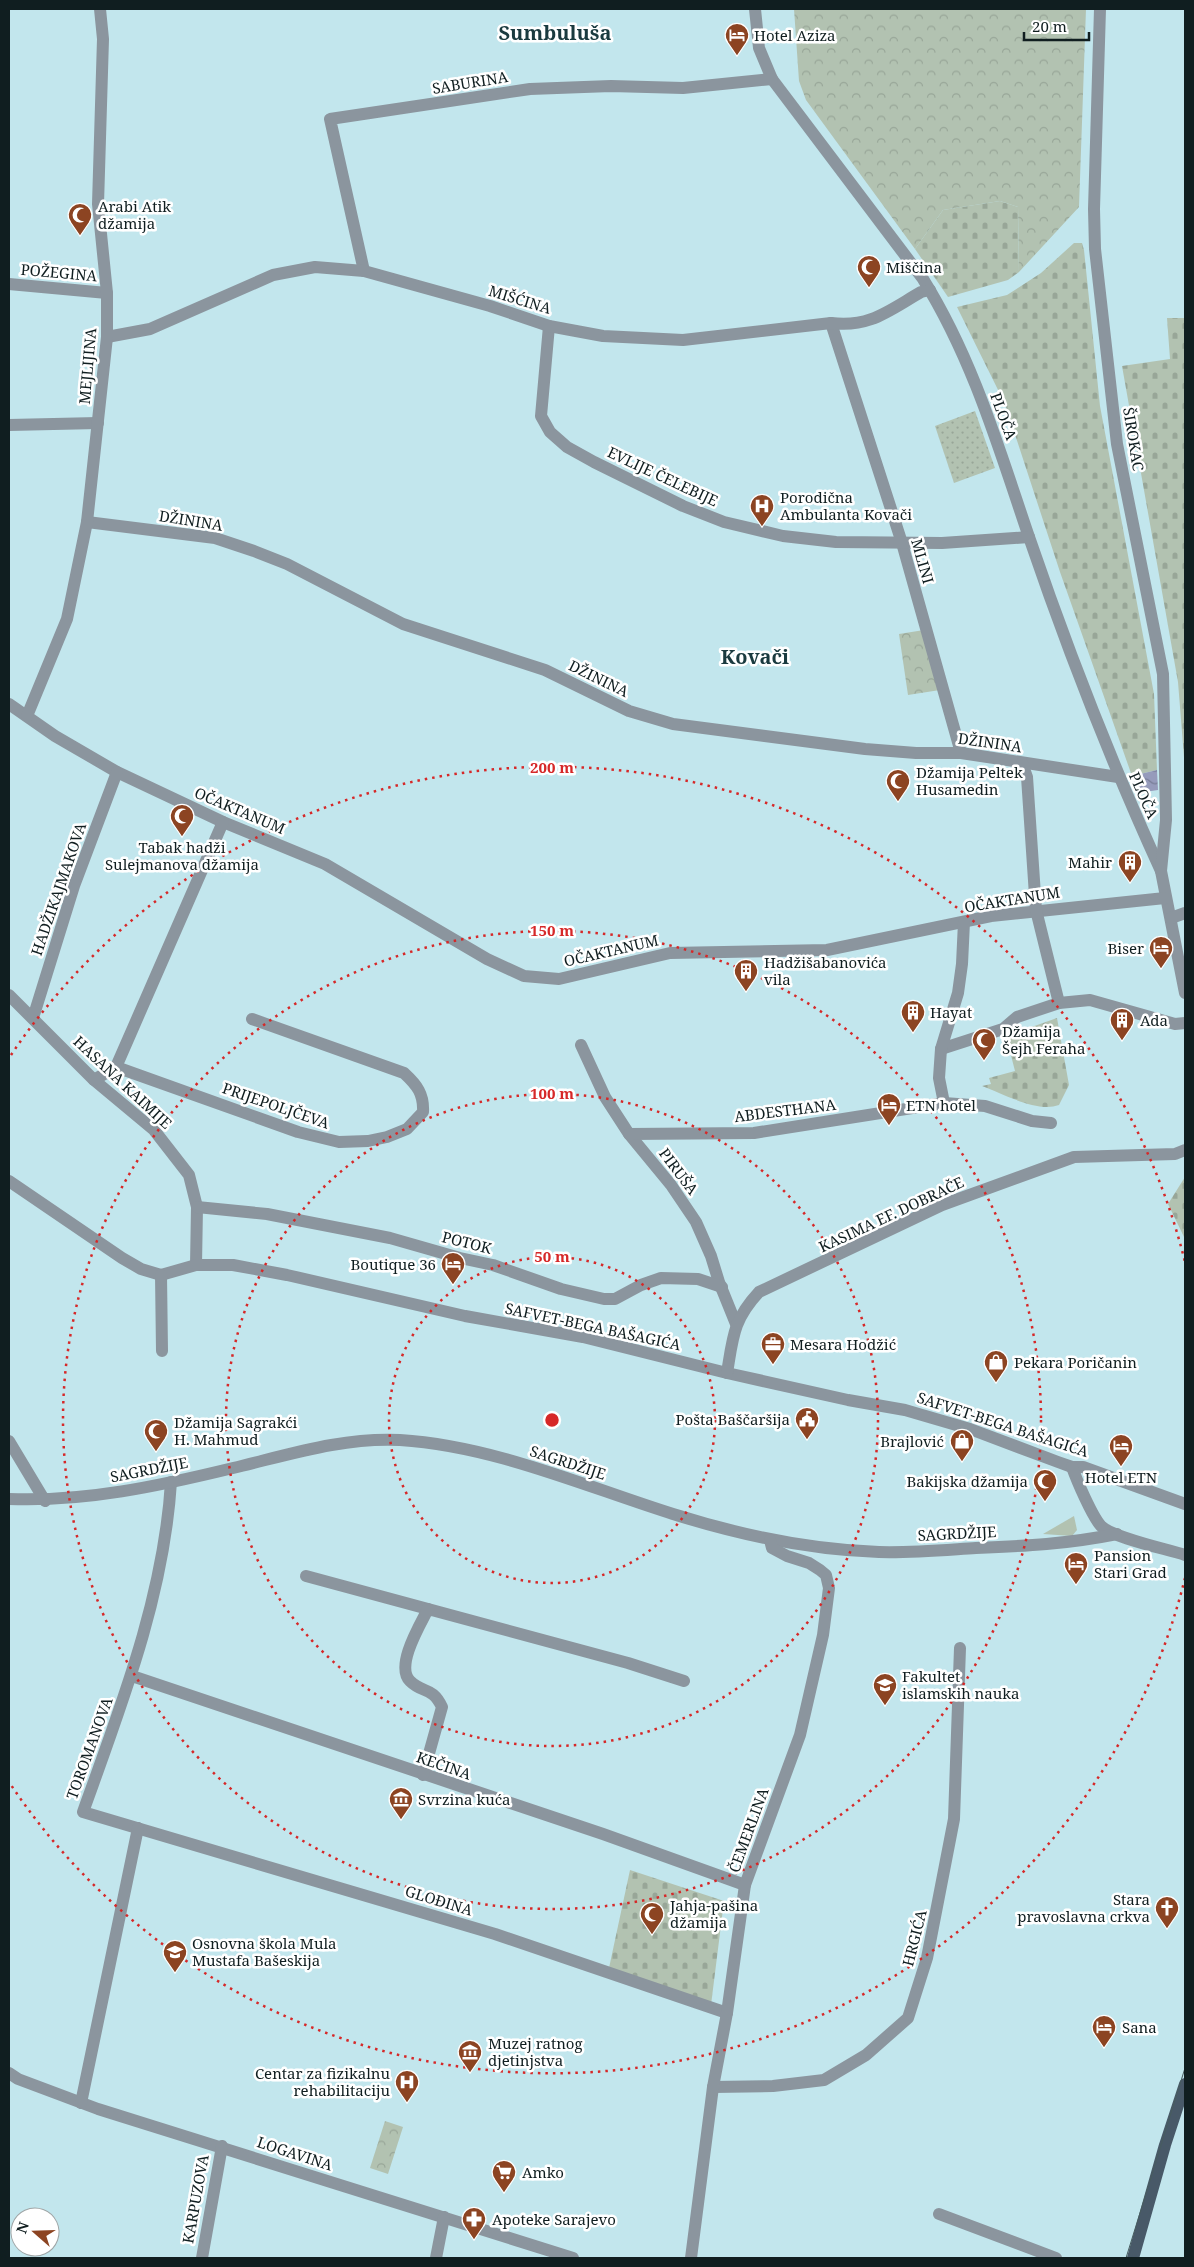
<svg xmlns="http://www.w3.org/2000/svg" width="1194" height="2267" font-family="'Noto Serif',serif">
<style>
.grass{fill:url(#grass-dots)}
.cemetery{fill:url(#cemetery-stones)}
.park{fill:url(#park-crowns)}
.garden{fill:#b2c2b1}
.water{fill:url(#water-waves)}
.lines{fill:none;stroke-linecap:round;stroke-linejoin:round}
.minor{stroke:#8b959e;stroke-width:12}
.major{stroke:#485968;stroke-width:12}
.tram{stroke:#475c5f;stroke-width:1}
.ring{fill:none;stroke:#d62828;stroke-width:2.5;stroke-dasharray:2.5 5}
.labels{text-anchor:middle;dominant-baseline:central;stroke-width:5;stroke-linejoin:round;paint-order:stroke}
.poi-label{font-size:15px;fill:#101e20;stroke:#fff;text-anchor:start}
.street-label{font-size:15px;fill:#101e20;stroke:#fff}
.district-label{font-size:20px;font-weight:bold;fill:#1a3a3f;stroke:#fff}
.centre{fill:#d62828;stroke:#fff;stroke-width:2.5}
.ring-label{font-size:15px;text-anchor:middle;font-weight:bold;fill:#d62828;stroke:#fff;stroke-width:5;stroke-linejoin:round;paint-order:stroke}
</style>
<defs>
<pattern id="grass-dots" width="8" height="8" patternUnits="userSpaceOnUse" patternTransform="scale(1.25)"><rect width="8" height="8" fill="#b2c2b1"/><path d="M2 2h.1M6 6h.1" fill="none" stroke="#98a698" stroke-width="1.8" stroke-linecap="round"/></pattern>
<pattern id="cemetery-stones" width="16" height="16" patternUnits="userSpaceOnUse" patternTransform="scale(1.25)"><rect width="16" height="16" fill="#b2c2b1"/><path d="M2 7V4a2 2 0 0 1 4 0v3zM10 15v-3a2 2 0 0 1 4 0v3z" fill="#98a698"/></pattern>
<pattern id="park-crowns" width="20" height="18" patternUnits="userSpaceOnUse" patternTransform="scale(1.25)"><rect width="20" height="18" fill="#b2c2b1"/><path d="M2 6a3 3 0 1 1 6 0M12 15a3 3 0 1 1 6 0" fill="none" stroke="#98a698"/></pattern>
<pattern id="water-waves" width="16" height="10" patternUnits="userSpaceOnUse" patternTransform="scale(1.25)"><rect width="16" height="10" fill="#969bbb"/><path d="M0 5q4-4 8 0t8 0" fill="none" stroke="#797e98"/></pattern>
</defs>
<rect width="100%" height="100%" fill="#c2e6ed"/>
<!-- grass -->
<polygon class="grass" points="975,411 995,468 954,483 935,426"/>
<!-- cemetery -->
<g class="cemetery">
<polygon points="1000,201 1018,207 1019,272 1008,280 948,297 915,249 943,210"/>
<polygon points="1074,243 1082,243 1084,250 1100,406 1154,694 1157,770 1132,776 1060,572 1005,404 957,307 1007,295 1041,273"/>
<polygon points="1167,318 1185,318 1185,770 1178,682 1122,366 1170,359"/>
<path d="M1057,1018L1069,1085L1059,1105C1037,1113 1004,1094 982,1086L991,1084L989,1078L1015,1071L1006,1036Z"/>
<polygon points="1185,1177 1185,1239 1168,1204"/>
<polygon points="630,1870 724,1901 711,2005 609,1968"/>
</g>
<!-- park -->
<g class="park">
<polygon points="794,9 1086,9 1079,207 1019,272 1018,207 1000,201 943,210 915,249 806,100 799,81"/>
<polygon points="924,630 940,690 908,695 899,634"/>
<polygon points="385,2121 403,2127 388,2174 370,2168"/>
</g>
<!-- garden -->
<polygon class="garden" points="1074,1516 1077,1530 1072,1536 1043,1534"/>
<!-- water -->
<polygon class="water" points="1157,770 1158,790 1138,793 1132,776"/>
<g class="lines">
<!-- minor -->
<g class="minor">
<path d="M755,9L759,48L772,79L923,279C973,359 999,449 1029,537C1068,651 1111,762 1161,871"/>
<polyline points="1100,9 1094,209 1095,249 1117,444 1163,674 1166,820 1161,871 1185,993"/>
<polyline points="364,271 330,119 530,89 611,86 683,88 772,79"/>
<polyline points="9,284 107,293"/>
<polyline points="831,323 902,543 961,753"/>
<polyline points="549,326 541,416 550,432 567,447 594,462 683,506 724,522 783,536 836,542 942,543 1029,537"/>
<path d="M107,337L150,329L273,275L315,267L364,271L490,306L549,326L603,336L683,340L831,323C869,328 888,311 921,292L930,290"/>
<polyline points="9,425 98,423"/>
<polyline points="87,522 215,538 254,551 287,564 403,624 545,670 629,711 673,724 865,749 916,753 961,753 1118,777"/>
<polyline points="9,704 55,736 117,772 223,822 325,864 487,959 524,976 559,979 670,953 827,950 991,916 1165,898"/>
<polyline points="27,716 67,619 87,522 107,337 107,293 98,204 103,39 100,9"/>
<polyline points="1022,763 1027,777 1036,910 1059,1003"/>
<polyline points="1171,918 1185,913"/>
<polyline points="9,995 94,1080 154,1130 189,1175 197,1207 196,1265"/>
<polyline points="33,1018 74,886 117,772"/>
<polyline points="581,1045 605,1097 629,1134 671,1185 696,1222 711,1256 719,1282 736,1324"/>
<polyline points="941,1049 1003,1029 1017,1017 1059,1003 1090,1000 1175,1024 1185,1023"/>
<path d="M116,1067L298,1132L339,1142L368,1141L387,1137L407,1129L423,1112C424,1094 417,1085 404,1073L252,1019"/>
<polyline points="94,1080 116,1067 223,822"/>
<polyline points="944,1103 939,1078 941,1049 958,993 962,964 964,922"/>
<polyline points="629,1134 754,1133 944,1103 985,1106 1032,1121 1051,1123"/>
<polyline points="9,1181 122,1258 141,1269 161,1275 196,1265 233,1265 287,1275 465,1316 583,1337 727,1373 848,1400 905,1410 970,1429 1058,1462 1072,1467 1083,1467 1185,1504"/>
<polyline points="197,1207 267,1214 390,1238 460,1258 493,1265 561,1289 604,1299 615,1299 641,1285 661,1278 698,1279 722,1287"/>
<polyline points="161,1275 162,1351"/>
<path d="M727,1373C733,1337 733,1320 759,1292L942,1205L1074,1157L1175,1154L1185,1150"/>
<polyline points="9,1441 45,1501"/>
<path d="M1072,1467C1077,1481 1092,1516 1101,1526C1113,1538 1167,1549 1185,1555"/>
<path d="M171,1482C164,1596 121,1706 83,1812L495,1934L727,2013"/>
<path d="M9,1499C85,1502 159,1486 233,1468C288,1455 343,1437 400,1440C494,1446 584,1486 673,1514C740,1535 809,1550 879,1552C911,1553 944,1550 976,1548C1026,1546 1067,1544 1117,1534"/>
<polyline points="306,1576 428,1609"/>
<polyline points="132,1676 603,1834 745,1885"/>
<path d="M423,1775L442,1707C432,1686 423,1694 410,1681C395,1666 420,1625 428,1609L628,1663L684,1681"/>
<polyline points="9,2073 18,2079 98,2109 573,2258"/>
<polyline points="713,2087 773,2086 824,2080 866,2055 908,2018 927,1958 954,1819 960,1648"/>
<polyline points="81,2103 138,1828"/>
<polyline points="939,2214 1056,2258"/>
<polyline points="202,2258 222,2146"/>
<polyline points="436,2258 444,2217"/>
<polyline points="691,2258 713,2087 727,2013 745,1885 800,1735 823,1635 829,1588 826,1575 820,1570 809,1563 787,1556 772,1548 770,1540"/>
</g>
<!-- major -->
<polyline class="major" points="1133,2258 1165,2145 1185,2084"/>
<!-- tram -->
<polyline class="tram" points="1126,2258 1185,2068"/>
</g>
<!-- distance rings -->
<g class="ring">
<circle cx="552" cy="1420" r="163"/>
<circle cx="552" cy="1420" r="326"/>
<circle cx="552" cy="1420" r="489"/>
<path d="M1185 1578A652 652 0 0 1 11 1785M11 1055A652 652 0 0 1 1185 1262"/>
</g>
<!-- icons -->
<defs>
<g id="hotel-pin" transform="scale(1.25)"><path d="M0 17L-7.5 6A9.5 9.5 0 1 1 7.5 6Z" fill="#8c4422" stroke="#fff"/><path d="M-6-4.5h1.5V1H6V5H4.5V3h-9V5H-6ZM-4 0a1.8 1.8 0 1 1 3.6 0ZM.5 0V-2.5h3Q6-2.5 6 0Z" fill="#fff"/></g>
<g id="mosque-pin" transform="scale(1.25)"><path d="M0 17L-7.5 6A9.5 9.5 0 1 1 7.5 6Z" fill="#8c4422" stroke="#fff"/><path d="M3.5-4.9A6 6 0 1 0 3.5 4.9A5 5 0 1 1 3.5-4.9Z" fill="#fff"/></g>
<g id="hospital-pin" transform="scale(1.25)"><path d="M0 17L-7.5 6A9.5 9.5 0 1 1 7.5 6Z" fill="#8c4422" stroke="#fff"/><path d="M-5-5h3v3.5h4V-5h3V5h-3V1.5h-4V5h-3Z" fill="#fff"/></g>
<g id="building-pin" transform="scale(1.25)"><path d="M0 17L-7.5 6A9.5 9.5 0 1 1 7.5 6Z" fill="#8c4422" stroke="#fff"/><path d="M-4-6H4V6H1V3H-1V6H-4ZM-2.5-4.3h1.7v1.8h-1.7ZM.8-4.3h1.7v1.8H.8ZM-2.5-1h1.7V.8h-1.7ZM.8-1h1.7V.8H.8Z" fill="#fff"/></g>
<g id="office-pin" transform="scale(1.25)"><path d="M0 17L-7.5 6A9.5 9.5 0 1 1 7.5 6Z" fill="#8c4422" stroke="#fff"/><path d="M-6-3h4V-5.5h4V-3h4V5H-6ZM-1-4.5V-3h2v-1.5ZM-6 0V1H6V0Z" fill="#fff"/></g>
<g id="shop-pin" transform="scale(1.25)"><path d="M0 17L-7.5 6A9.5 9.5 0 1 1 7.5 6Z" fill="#8c4422" stroke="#fff"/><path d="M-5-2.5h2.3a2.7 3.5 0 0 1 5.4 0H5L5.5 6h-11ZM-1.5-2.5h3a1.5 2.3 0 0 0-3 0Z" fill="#fff"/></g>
<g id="civic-pin" transform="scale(1.25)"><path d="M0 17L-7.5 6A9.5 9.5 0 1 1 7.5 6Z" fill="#8c4422" stroke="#fff"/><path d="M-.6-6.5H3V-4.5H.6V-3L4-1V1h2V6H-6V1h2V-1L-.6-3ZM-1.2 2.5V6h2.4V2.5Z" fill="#fff"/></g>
<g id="university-pin" transform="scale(1.25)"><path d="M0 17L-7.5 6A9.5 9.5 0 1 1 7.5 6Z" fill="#8c4422" stroke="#fff"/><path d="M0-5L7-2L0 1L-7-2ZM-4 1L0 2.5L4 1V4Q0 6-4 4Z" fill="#fff"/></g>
<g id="museum-pin" transform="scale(1.25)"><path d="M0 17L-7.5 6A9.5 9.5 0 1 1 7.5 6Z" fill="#8c4422" stroke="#fff"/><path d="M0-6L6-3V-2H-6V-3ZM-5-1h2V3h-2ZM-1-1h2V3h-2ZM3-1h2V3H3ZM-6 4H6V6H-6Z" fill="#fff"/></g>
<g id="church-pin" transform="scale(1.25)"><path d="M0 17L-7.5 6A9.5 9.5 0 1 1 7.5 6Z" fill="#8c4422" stroke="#fff"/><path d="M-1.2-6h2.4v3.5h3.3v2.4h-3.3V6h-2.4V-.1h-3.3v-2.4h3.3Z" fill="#fff"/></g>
<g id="school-pin" transform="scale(1.25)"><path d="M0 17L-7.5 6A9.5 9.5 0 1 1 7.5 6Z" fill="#8c4422" stroke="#fff"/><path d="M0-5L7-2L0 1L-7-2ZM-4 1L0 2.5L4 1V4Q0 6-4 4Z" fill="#fff"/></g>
<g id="supermarket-pin" transform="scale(1.25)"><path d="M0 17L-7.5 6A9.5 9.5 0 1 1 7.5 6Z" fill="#8c4422" stroke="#fff"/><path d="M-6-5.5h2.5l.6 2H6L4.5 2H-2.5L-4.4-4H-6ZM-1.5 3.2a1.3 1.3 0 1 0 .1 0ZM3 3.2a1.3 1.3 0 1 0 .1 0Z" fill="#fff"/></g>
<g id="pharmacy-pin" transform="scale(1.25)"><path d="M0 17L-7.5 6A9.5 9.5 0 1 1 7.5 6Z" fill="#8c4422" stroke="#fff"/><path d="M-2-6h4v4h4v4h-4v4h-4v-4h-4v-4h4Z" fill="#fff"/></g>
</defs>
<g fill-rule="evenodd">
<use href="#hotel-pin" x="737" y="35"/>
<use href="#mosque-pin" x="80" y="215"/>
<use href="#mosque-pin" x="869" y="267"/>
<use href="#hospital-pin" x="762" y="506"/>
<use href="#mosque-pin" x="898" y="781"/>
<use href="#mosque-pin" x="182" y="816"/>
<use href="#building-pin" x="1130" y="862"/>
<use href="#hotel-pin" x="1161" y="948"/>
<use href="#building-pin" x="746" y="971"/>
<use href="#building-pin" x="913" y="1012"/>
<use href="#building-pin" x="1122" y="1020"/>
<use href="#mosque-pin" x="984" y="1040"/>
<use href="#hotel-pin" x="889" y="1105"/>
<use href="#hotel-pin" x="453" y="1264"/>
<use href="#office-pin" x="773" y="1344"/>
<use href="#shop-pin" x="996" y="1362"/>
<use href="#civic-pin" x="807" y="1419"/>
<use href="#mosque-pin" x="156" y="1431"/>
<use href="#shop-pin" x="962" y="1441"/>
<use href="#hotel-pin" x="1121" y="1446"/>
<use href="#mosque-pin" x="1045" y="1481"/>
<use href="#hotel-pin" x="1076" y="1564"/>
<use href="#university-pin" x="885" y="1685"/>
<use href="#museum-pin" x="401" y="1799"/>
<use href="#church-pin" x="1167" y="1908"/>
<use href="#mosque-pin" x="652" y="1914"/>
<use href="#school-pin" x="175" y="1952"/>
<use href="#hotel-pin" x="1104" y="2027"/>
<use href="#museum-pin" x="470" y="2052"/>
<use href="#hospital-pin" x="407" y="2082"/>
<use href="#supermarket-pin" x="504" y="2172"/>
<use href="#pharmacy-pin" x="474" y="2219"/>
</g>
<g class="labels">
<!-- poi labels -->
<g class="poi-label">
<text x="754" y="35">Hotel Aziza</text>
<text x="98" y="206">Arabi Atik<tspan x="98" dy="17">džamija</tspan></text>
<text x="886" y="267">Miščina</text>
<text x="780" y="497">Porodična<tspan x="780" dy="17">Ambulanta Kovači</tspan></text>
<text x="916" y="772">Džamija Peltek<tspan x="916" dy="17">Husamedin</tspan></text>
<text x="182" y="847" text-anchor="middle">Tabak hadži<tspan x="182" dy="17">Sulejmanova džamija</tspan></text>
<text x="1112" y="862" text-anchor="end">Mahir</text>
<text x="1144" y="948" text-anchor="end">Biser</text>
<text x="764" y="962">Hadžišabanovića<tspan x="764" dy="17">vila</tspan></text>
<text x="930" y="1012">Hayat</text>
<text x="1140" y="1020">Ada</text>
<text x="1002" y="1031">Džamija<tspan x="1002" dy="17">Šejh Feraha</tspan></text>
<text x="906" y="1105">ETN hotel</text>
<text x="436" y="1264" text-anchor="end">Boutique 36</text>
<text x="790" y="1344">Mesara Hodžić</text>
<text x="1014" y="1362">Pekara Poričanin</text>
<text x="790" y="1419" text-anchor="end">Pošta Baščaršija</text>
<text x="174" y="1422">Džamija Sagrakći<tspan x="174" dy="17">H. Mahmud</tspan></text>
<text x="944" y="1441" text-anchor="end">Brajlović</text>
<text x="1121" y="1477" text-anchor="middle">Hotel ETN</text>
<text x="1028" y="1481" text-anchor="end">Bakijska džamija</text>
<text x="1094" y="1555">Pansion<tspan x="1094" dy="17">Stari Grad</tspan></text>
<text x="902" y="1676">Fakultet<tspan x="902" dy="17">islamskih nauka</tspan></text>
<text x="418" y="1799">Svrzina kuća</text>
<text x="1150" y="1899" text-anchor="end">Stara<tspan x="1150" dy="17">pravoslavna crkva</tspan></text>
<text x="670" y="1905">Jahja-pašina<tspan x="670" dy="17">džamija</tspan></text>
<text x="192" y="1943">Osnovna škola Mula<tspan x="192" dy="17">Mustafa Bašeskija</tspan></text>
<text x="1122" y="2027">Sana</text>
<text x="488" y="2043">Muzej ratnog<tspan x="488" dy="17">djetinjstva</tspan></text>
<text x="390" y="2073" text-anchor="end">Centar za fizikalnu<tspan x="390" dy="17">rehabilitaciju</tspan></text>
<text x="522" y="2172">Amko</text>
<text x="492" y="2219">Apoteke Sarajevo</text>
</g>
<!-- street labels -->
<g class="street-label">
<text transform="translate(470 82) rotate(-9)">SABURINA</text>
<text transform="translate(59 272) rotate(5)">POŽEGINA</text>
<text transform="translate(520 299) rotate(17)">MIŠĆINA</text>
<text transform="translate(87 366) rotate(-85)">MEJLIJINA</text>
<text transform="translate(1004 416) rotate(70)">PLOČA</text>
<text transform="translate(1134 439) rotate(81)">ŠIROKAC</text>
<text transform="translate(663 476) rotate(25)">EVLIJE ČELEBIJE</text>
<text transform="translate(191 520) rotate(9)">DŽININA</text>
<text transform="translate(923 561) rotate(74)">MLINI</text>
<text transform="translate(599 678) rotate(26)">DŽININA</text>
<text transform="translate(990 742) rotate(8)">DŽININA</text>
<text transform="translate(1144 795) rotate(66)">PLOČA</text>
<text transform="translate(240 810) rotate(23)">OČAKTANUM</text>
<text transform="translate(58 889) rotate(-71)">HADŽIKAJMAKOVA</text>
<text transform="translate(1012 899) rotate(-9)">OČAKTANUM</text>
<text transform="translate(611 950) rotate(-13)">OČAKTANUM</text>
<text transform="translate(123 1082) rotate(43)">HASANA KAIMIJE</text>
<text transform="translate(276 1105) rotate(19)">PRIJEPOLJČEVA</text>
<text transform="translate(785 1110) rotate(-7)">ABDESTHANA</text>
<text transform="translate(679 1171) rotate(53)">PIRUŠA</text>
<text transform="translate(891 1214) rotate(-25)">KASIMA EF. DOBRAČE</text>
<text transform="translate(467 1242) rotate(14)">POTOK</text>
<text transform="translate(593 1326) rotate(12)">SAFVET-BEGA BAŠAGIĆA</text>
<text transform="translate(1003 1424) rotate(18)">SAFVET-BEGA BAŠAGIĆA</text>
<text transform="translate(568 1462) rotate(18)">SAGRDŽIJE</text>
<text transform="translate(149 1469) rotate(-11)">SAGRDŽIJE</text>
<text transform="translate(957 1533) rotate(-3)">SAGRDŽIJE</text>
<text transform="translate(89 1748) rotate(-70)">TOROMANOVA</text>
<text transform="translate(444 1765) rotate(19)">KEČINA</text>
<text transform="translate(748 1830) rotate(-70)">ČEMERLINA</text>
<text transform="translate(439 1900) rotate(17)">GLOĐINA</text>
<text transform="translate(914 1938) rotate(-76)">HRGIĆA</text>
<text transform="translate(295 2153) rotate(18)">LOGAVINA</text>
<text transform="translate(195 2199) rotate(-80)">KARPUZOVA</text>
</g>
<!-- district labels -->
<g class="district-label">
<text x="555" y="32">Sumbuluša</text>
<text x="755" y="656">Kovači</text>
</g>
</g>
<circle cx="552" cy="1420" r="8" class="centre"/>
<g class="ring-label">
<text x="552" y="773">200 m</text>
<text x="552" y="936">150 m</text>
<text x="552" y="1099">100 m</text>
<text x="552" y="1262">50 m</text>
</g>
<!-- border -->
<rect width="1194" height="2267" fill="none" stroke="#101e20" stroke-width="20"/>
<!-- north arrow -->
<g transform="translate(35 2232) rotate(290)"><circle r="24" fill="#ffffff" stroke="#9fa5a6"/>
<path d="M0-4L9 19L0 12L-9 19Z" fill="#8c4422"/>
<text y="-8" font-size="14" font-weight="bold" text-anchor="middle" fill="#101e20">N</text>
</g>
<!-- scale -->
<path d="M1024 32v8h65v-8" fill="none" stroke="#101e20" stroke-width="2.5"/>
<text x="1032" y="32" font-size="15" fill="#101e20" stroke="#ffffff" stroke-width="4" paint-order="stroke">20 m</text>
</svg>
